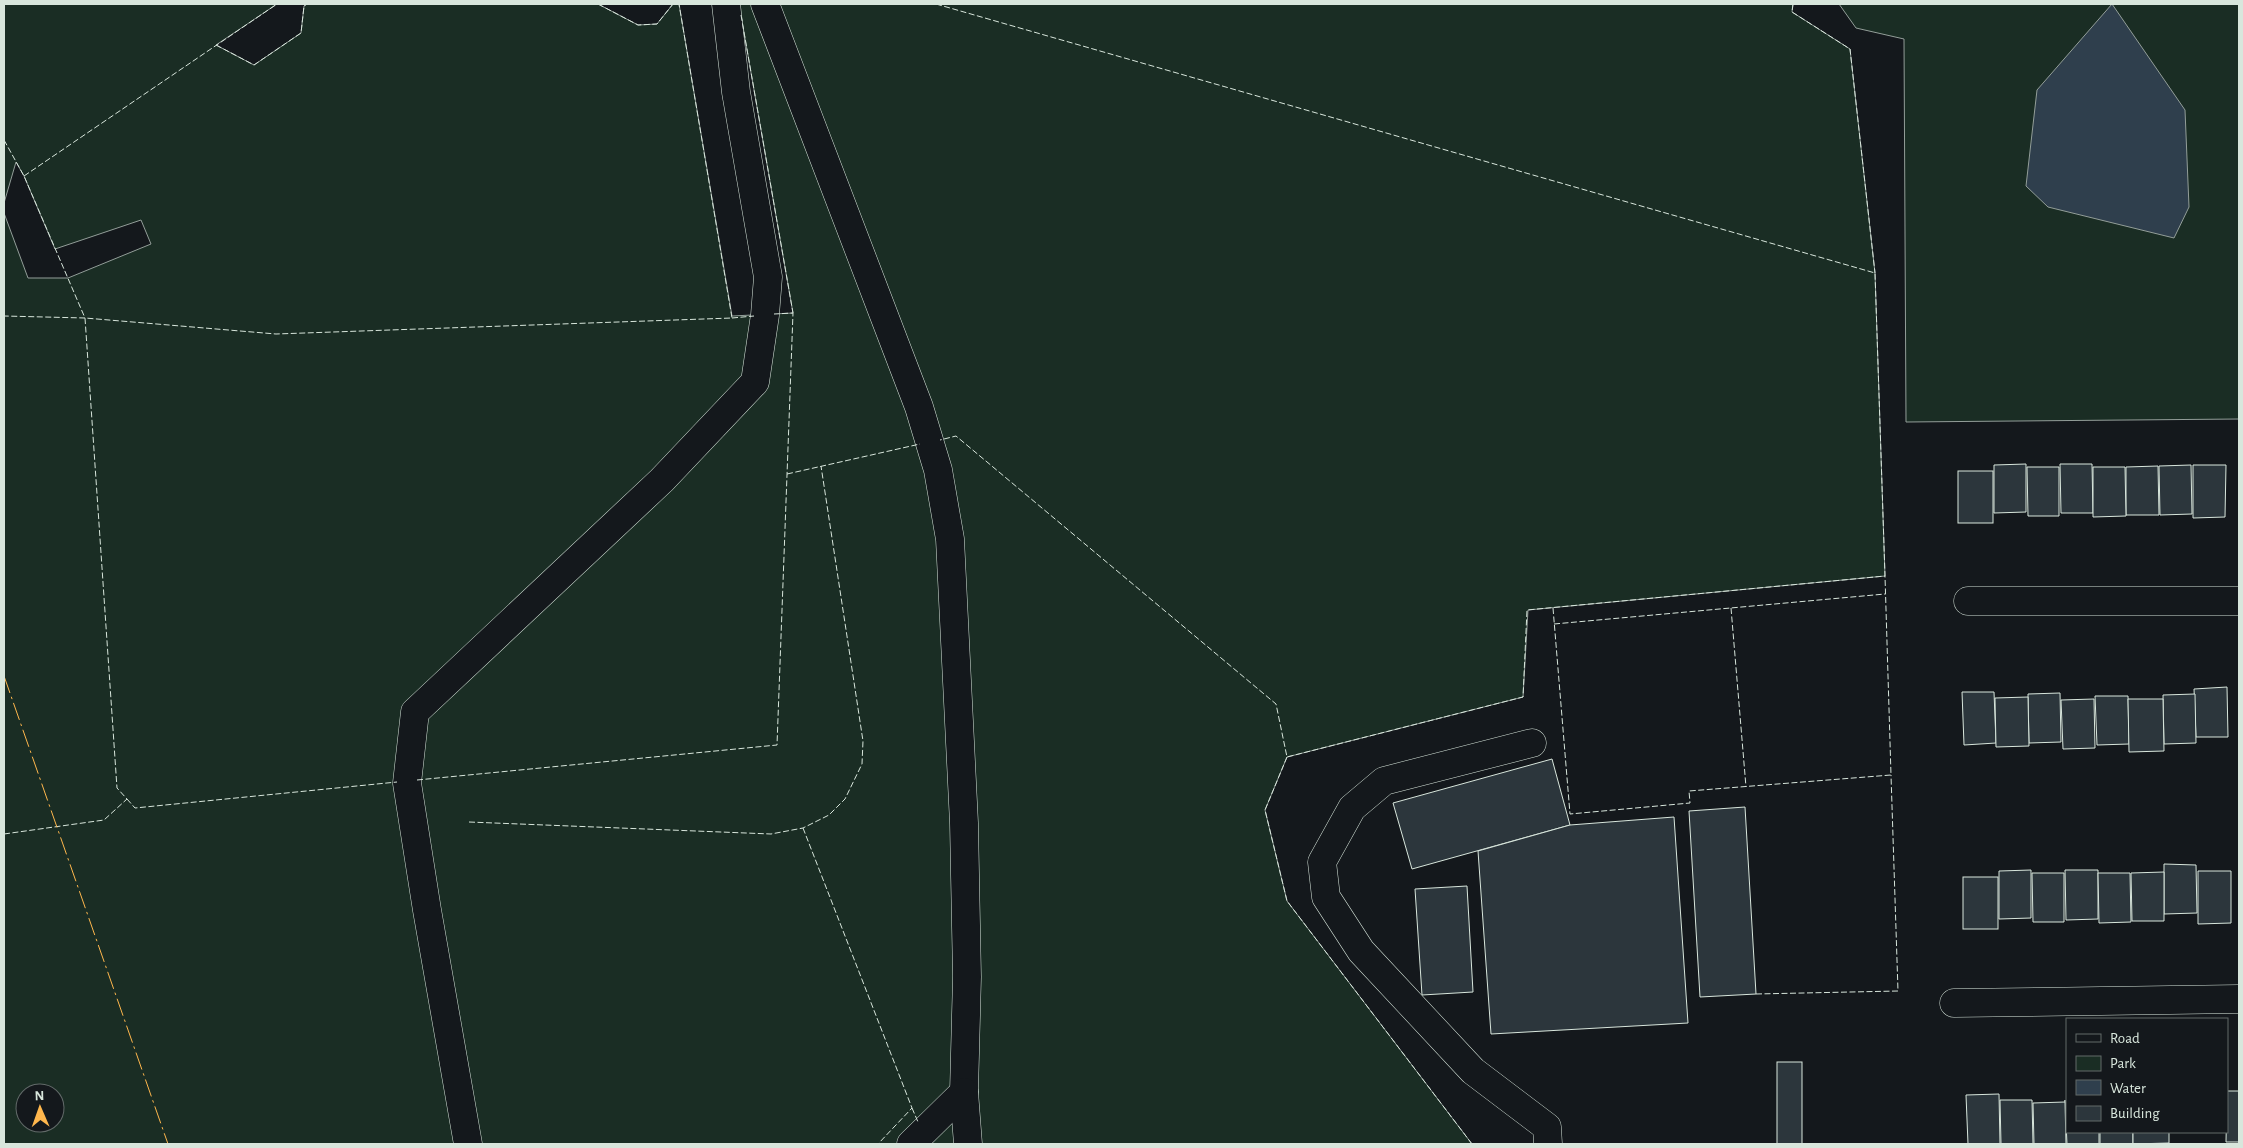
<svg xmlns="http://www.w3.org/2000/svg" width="2243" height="1148" font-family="'Alegreya Sans',sans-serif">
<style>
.green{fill:#1a2d24;stroke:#939e99;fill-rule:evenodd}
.water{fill:#2f3f4d;stroke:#939e99}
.building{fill:#2c363c;stroke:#d8e6dc}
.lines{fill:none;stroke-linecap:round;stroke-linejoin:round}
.minor-casing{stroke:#d8e6dc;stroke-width:29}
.minor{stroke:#14181c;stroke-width:28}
.fence{stroke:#d8e6dc;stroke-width:1;stroke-dasharray:6 2.5;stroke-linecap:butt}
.power{stroke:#ffb74d;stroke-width:1;stroke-dasharray:18 4 2.5 4;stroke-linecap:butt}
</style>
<rect width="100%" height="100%" fill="#14181c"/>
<!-- green -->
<g class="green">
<path d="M4,4H277L216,45L254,65L301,33L304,6L307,4H598L638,25L657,24L673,4H679L732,316L793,313L739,4H1793L1792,12L1850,49L1875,273L1885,576L1528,610L1523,697L1287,757L1265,810L1287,901L1472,1144H4V213L28,278H68L151,244L141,220L55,249L24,176L16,162L4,203ZM25,1093H55V1123H25Z"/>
<polygon points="1839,4 2239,4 2239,419 1906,422 1904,39 1856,28"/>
</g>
<!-- water -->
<polygon class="water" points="2112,4 2185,110 2189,207 2174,238 2048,207 2026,186 2037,90"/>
<!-- building -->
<g class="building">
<polygon points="2026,464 2026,512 1994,513 1994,465"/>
<polygon points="2060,464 2092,464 2093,513 2061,513"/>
<polygon points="2191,465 2192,514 2160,515 2159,466"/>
<polygon points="2193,465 2226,465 2225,517 2193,518"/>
<polygon points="2158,466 2159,515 2126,515 2126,467"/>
<polygon points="2027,467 2059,467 2059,516 2028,516"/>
<polygon points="2093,467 2125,467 2126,516 2093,517"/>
<rect x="1958" y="471" width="35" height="52"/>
<polygon points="2227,687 2228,737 2196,737 2194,689"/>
<polygon points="1962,692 1994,692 1996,743 1964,745"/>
<polygon points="2060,693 2061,742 2029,743 2028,694"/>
<polygon points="2195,694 2196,743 2164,744 2163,695"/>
<polygon points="2095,696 2128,696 2129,744 2097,745"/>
<polygon points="2028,697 2029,746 1996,747 1995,698"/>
<polygon points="2094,699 2095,748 2063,749 2061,700"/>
<polygon points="2128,699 2163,699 2164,751 2129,752"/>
<polygon points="1552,759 1570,825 1412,869 1393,803"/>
<polygon points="1745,807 1756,994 1700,997 1689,811"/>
<polygon points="1674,817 1688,1023 1491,1034 1478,851 1570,825"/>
<polygon points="2164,864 2196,865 2197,913 2164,914"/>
<polygon points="2031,870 2031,918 1999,919 1999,871"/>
<polygon points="2065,870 2098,870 2098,919 2066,920"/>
<polygon points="2198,871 2231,871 2231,923 2198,924"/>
<polygon points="2164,872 2164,921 2132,921 2131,873"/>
<polygon points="2032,873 2064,873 2064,922 2033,922"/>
<polygon points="2098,873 2130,873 2131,922 2099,923"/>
<rect x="1963" y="877" width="35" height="52"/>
<polygon points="1467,886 1473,992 1422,995 1415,889"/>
<rect x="1777" y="1062" width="25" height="82"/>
<polygon points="2227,1091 2239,1091 2239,1142 2226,1142"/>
<polygon points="1999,1094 2000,1144 1968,1144 1966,1095"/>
<polygon points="2000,1100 2032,1100 2033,1144 2001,1144"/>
<polygon points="2065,1100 2067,1132 2099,1132 2099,1144 2067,1144"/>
<polygon points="2065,1102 2066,1144 2034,1144 2033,1103"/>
<rect x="2100" y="1132" width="33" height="12"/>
<polygon points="2133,1132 2169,1132 2169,1143 2133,1144"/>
</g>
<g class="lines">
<!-- minor casing -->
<g class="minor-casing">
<g id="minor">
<polyline points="765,4 919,407 938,470 950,539 964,823 967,977 964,1092 968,1144"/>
<polyline points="1968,601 2239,601"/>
<polyline points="1532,743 1384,781 1352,808 1322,862 1326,897 1361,951 1473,1071 1547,1127 1548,1144"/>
<polyline points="1954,1003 2239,999"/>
<polyline points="468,1144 427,910 407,783 415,712 662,480 755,382 765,315 768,277 736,92 726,4"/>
<polyline points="911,1144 964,1092"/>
</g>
</g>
<!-- minor -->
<use href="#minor" class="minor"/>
<!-- fence -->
<g class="fence">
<polyline points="598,4 638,25 657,24 673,4"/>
<polyline points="936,4 1875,273 1885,576 1527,610 1523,697 1287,757 1276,704 956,436 940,440"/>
<polyline points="1793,4 1792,12 1850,49 1875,273"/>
<polyline points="741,15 793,313"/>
<polyline points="216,45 254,65 301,33 304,6 307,4"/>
<polyline points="4,140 24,176 85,318 4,316"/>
<polyline points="24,176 277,4"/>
<polyline points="732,318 754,316"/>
<polyline points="787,474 920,444"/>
<polyline points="1553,608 1570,814 1690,803 1689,791 1891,775 1885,576"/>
<polyline points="1731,608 1746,787"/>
<polyline points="1554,624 1885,594"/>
<polyline points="1287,757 1265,810 1287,901 1472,1144"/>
<polyline points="417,780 777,745 793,313 774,314"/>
<polyline points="127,799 135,808 397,782"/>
<polyline points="469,822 771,834 803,828 829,815 845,799 862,764 863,741 821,466"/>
<polyline points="803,828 912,1108 878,1144"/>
<polyline points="4,834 104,820 127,799 117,788 85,318 276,334 732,318 679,4"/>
<polyline points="1756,994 1898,991 1891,775"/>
<polyline points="912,1108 918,1122"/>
</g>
<!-- power -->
<polyline class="power" points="4,676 168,1144"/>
</g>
<!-- border -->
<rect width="2243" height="1148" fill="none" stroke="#d8e6dc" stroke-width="10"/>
<!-- legend -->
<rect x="2066" y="1018" width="162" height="115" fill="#14181c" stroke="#626a69"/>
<rect x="2076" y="1034" width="25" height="8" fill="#14181c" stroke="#626a69"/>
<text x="2110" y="1043" font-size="15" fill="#d8e6dc">Road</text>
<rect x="2076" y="1056" width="25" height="15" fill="#1a2d24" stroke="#626a69"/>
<text x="2110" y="1068" font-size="15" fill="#d8e6dc">Park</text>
<rect x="2076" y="1080" width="25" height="15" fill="#2f3f4d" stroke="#626a69"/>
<text x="2110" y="1093" font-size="15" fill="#d8e6dc">Water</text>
<rect x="2076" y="1106" width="25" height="15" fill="#2c363c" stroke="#626a69"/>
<text x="2110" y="1118" font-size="15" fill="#d8e6dc">Building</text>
<!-- north arrow -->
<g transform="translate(40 1108) rotate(358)"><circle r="24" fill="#14181c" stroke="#626a69"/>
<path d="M0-4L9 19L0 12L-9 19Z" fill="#ffb74d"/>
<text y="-8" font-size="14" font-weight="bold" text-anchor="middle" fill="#d8e6dc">N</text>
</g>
</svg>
